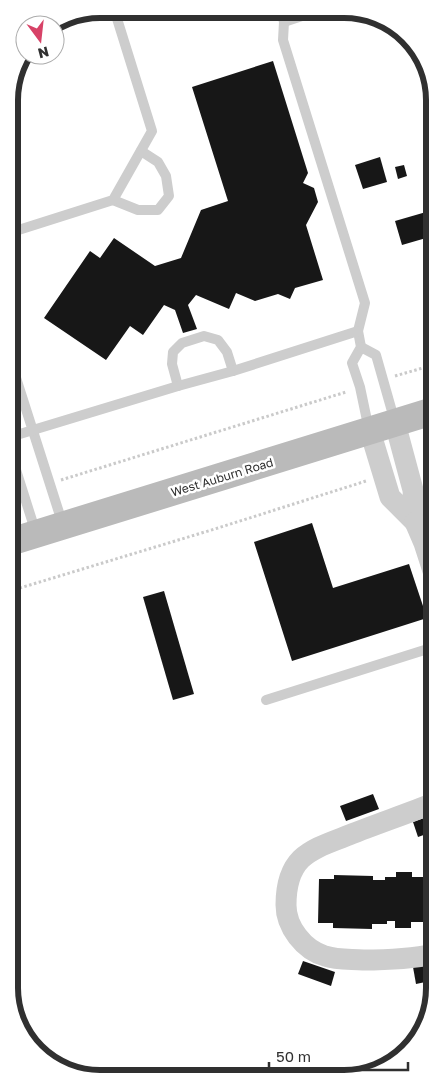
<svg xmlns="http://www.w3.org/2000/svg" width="444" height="1087" font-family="'Golos Text',sans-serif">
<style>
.building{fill:#171717}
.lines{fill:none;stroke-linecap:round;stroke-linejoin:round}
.path{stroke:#cacaca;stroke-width:3;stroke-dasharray:2.5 2.5;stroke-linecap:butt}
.service{stroke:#cdcdcd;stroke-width:10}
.minor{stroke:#cdcdcd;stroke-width:21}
.secondary{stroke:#bababa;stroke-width:28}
.labels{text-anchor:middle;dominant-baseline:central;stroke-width:5;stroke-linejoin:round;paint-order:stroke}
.street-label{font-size:12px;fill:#303030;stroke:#fff}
.rim{fill:none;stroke:#303030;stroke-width:6}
</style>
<rect width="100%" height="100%" fill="#fff"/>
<!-- building -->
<g class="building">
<polygon points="273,61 308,173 303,183 314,188 318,202 306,225 323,280 295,288 290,299 278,294 255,301 236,293 229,309 196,295 188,305 197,329 183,333 175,310 164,305 143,335 130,326 106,360 44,318 90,251 100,258 114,238 155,266 181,258 201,210 228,201 192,87"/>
<polygon points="380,157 387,182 363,189 355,165"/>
<polygon points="404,165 407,176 398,179 395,167"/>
<polygon points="433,210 433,236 402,245 395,221"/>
<polygon points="312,523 333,588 409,564 427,618 292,661 254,542"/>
<polygon points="164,591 194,694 173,700 143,597"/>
<polygon points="434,772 434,790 428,774"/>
<polygon points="373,794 379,809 346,821 340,806"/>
<polygon points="435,814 435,831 418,837 413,822"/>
<polygon points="396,872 412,872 412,877 430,877 431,873 435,873 435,929 429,928 430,922 411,922 411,928 395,928 395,921 387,921 387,924 372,924 372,929 333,928 333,923 318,923 319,879 334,879 334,875 373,876 373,880 385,880 385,877 396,877"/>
<polygon points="303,961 335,972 331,986 298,974"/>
<polygon points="435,963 435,980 416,984 413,967"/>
</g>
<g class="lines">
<!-- path -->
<g class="path">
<polyline points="395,376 433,365"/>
<polyline points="424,463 433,460"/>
<polyline points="61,480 346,392"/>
<polyline points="10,591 218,528 366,481"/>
</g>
<!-- service -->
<g class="service">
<polyline points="281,10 284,22 283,40 365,303 358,331 361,347 352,363 360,387 369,430"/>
<polyline points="284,22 320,10"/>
<polyline points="113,200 138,210 158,210 169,196 166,176 158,162 141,151"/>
<polyline points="9,233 113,200 152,131 114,9"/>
<polyline points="361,347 376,355 395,422"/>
<polyline points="10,359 63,525"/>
<polyline points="178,386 172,364 173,352 182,343 204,336 218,340 227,352 233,371"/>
<polyline points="10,437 178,386 233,371 358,331"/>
<polyline points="10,451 36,533"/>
<polyline points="266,700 434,647"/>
</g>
<!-- minor -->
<g class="minor">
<polyline points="370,431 390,497 415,522 413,490 395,423"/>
<polyline points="415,522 424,543 434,574"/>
<path d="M434,803C406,814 377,824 349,835C332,842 314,847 301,859C289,871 286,888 286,905C286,927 304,950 325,956C337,960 350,959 363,960C387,960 411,959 435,954"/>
</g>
<!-- secondary -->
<polyline class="secondary" points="10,542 433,411"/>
</g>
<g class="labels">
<!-- street labels -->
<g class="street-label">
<text transform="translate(222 477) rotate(-17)">West Auburn Road</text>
</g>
</g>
<!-- crop -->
<path d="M0 0H444V1087H0ZM100 18H344A82 82 0 0 1 426 100V988A82 82 0 0 1 344 1070H100A82 82 0 0 1 18 988V100A82 82 0 0 1 100 18Z" fill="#fff" fill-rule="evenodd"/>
<path class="rim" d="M100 18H344A82 82 0 0 1 426 100V988A82 82 0 0 1 344 1070H100A82 82 0 0 1 18 988V100A82 82 0 0 1 100 18Z"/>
<!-- north arrow -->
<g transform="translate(40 40) rotate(165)"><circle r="24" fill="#ffffff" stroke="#acacac"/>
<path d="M0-4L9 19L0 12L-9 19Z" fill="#d74267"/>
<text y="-8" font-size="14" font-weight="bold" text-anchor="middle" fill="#303030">N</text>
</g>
<!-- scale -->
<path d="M269 1062v8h139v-8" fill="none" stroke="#303030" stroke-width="2.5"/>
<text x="276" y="1062" font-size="15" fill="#303030" stroke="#ffffff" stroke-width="4" paint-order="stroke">50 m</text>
</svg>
